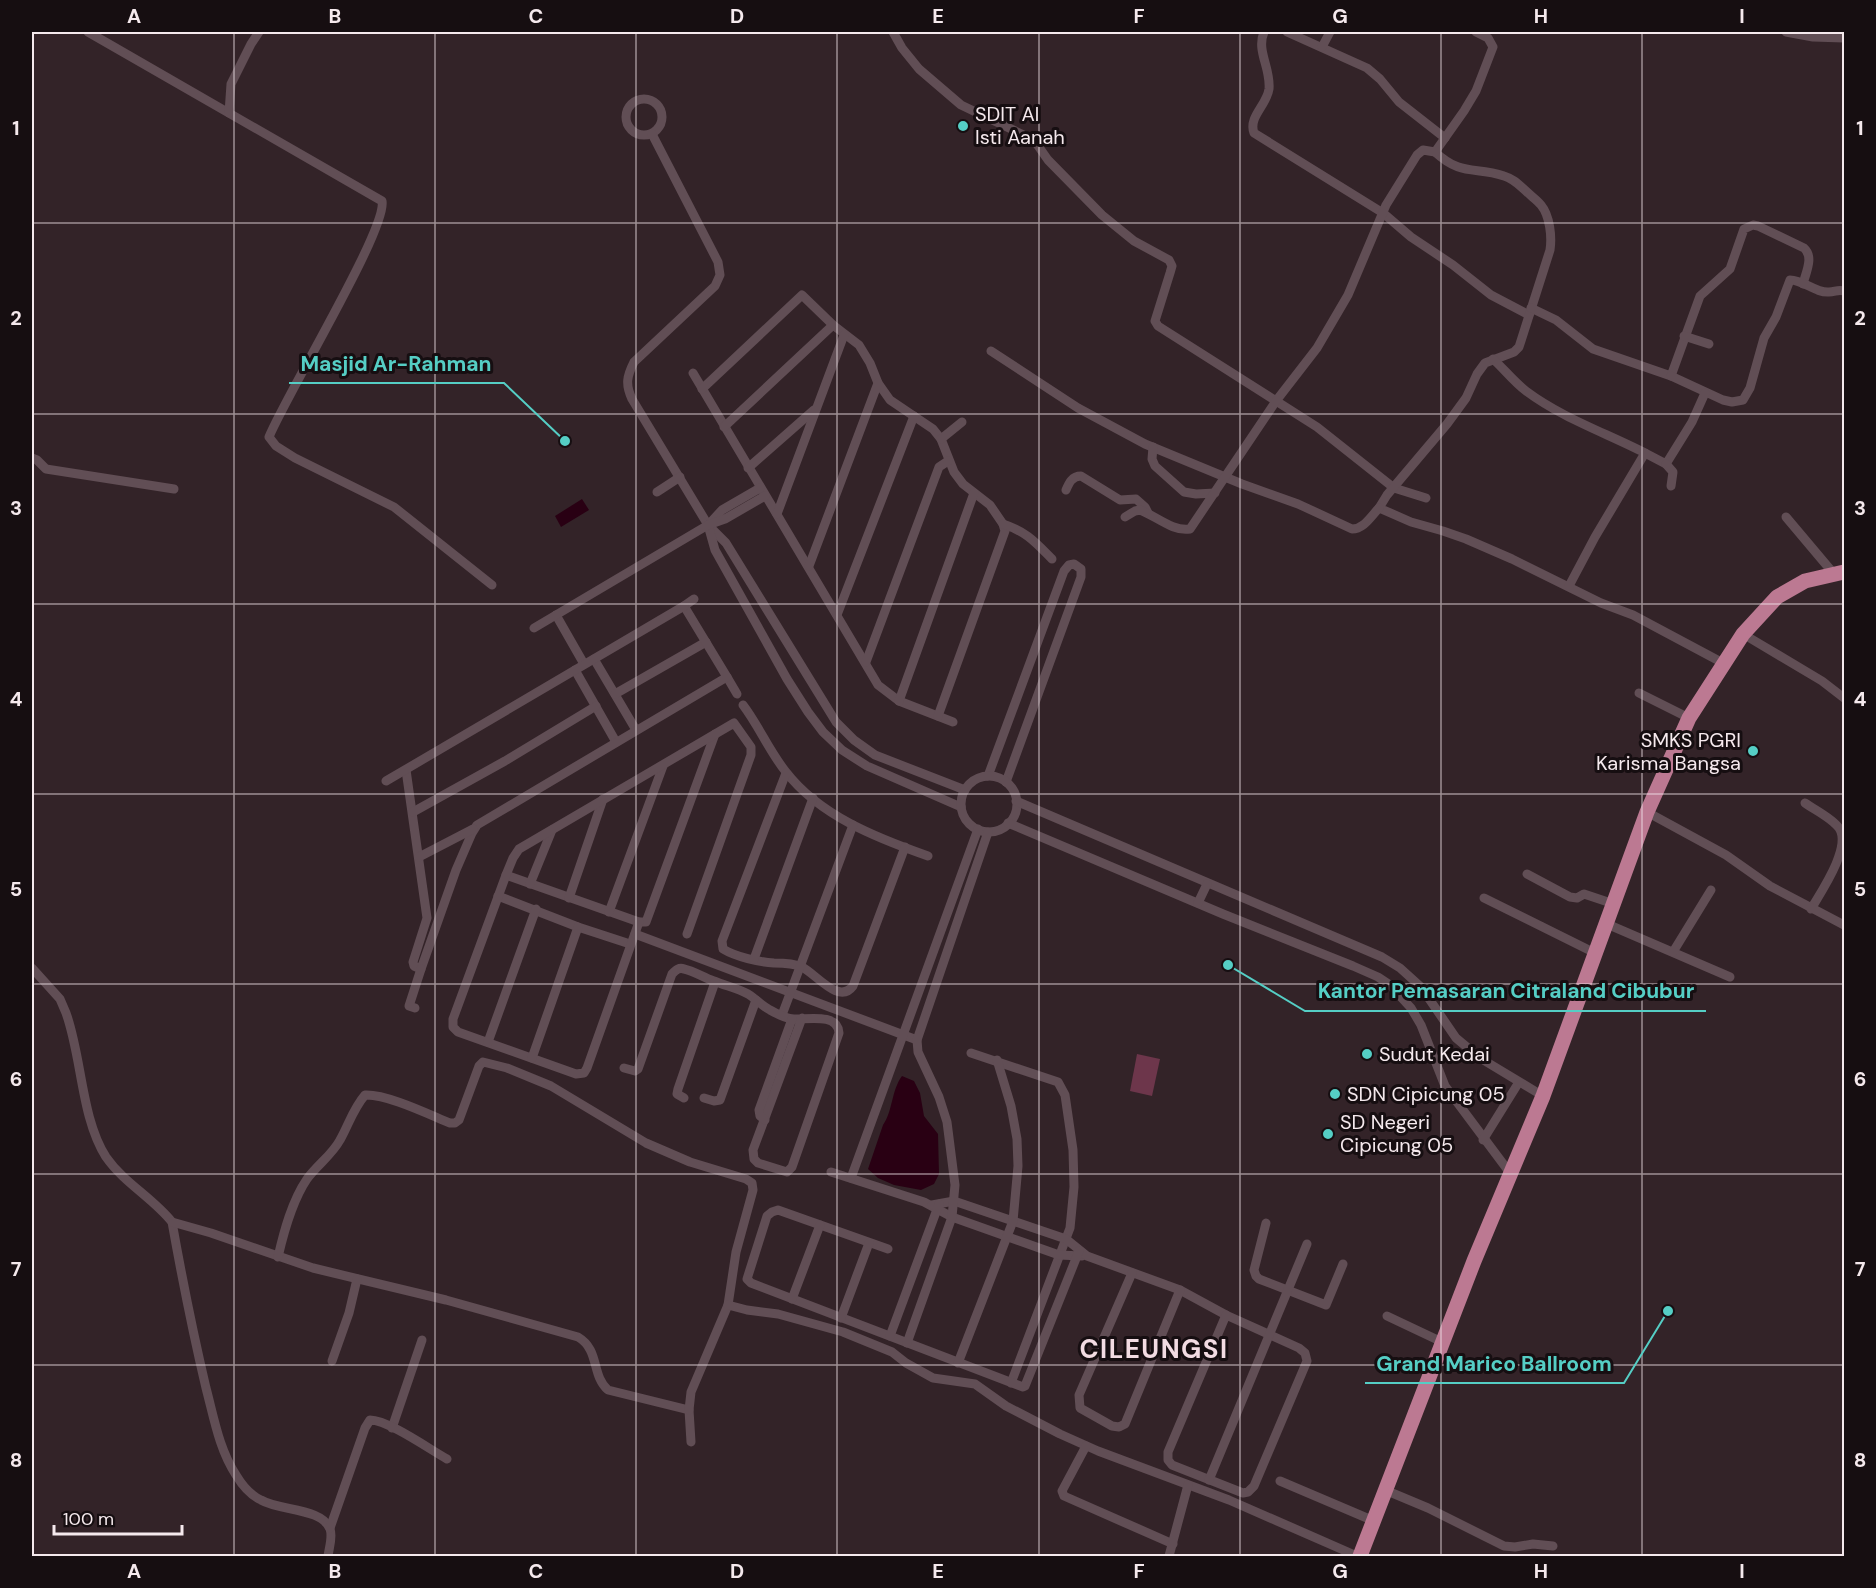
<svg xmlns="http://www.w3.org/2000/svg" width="1876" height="1588" font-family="'DM Sans',sans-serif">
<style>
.green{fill:#6d364b}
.water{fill:#290013}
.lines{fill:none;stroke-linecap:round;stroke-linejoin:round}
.street{stroke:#614e55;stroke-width:9}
.primary{stroke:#bc7992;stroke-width:15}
.grid{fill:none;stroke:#f5e9ed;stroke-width:1.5;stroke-opacity:0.55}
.poi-dot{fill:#55cec5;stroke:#160e11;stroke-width:2}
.labels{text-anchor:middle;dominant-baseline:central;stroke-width:6;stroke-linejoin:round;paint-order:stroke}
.poi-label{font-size:20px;fill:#f5e9ed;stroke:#160e11;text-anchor:start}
.district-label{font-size:26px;font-weight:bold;letter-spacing:1.5px;fill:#f2dbe2;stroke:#160e11}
.leader{fill:none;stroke:#55cec5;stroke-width:2}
.callout-dot{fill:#55cec5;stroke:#160e11;stroke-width:2}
.callout-label{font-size:21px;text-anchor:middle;font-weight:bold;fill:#55cec5;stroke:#160e11;stroke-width:6;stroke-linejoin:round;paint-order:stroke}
.neatline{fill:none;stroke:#f5e9ed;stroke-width:2}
.grid-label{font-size:20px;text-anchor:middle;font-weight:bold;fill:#f5e9ed}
</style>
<rect width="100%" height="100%" fill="#332328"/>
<!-- green -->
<polygon class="green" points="1137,1054 1160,1059 1152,1096 1130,1091"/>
<!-- water -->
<g class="water">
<polygon points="582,499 589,510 561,527 555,516"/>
<path d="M902,1076L914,1081L920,1093L924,1116L938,1134L939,1174L934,1184L921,1190L894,1185L878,1178L868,1169L883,1125C893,1111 891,1091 902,1076Z"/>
</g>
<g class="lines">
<!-- street -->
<g class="street">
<path d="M88,32L382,201C388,228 285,397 269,437L276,446L295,458L394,507L492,585"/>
<polyline points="893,32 902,48 919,69 961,105 1034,140 1048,160 1102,215 1134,241 1169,260 1172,266 1170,273 1155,321 1158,326 1317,427 1394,488 1426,498"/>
<path d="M1264,32C1256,51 1271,68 1269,89C1267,105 1248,117 1254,133L1383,213L1411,237L1453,265L1491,295L1529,315"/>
<polyline points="1287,32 1367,68 1380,79 1399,102 1445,138"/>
<polyline points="1786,32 1813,37 1844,38"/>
<polyline points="1322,47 1330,32"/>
<circle cx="644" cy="117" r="18"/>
<polyline points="229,113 231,84 251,44 259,32"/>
<path d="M652,134L718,262L720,275L715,286L634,362C627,376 625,384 632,399L708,525L726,543L836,722L854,740L875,755L965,790"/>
<path d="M1435,152C1462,177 1475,166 1504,176C1514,179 1519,185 1527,192C1531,196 1537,200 1541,205C1550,216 1552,237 1550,250L1519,347L1514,352L1485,363L1477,374L1466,398L1447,424L1387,495L1379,508L1411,522L1443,531L1466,539L1512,559L1601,603L1633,615L1723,663"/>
<path d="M1531,308L1556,320L1593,349L1671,376L1700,296L1730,269L1744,229L1753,225L1758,226L1804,248C1814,257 1806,272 1803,284"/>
<polyline points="1684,336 1709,344"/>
<path d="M991,351L1078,408L1145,444L1242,484L1298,504L1352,529C1364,529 1371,516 1379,508"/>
<path d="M1493,359C1504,369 1514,382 1526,391C1562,418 1606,433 1645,453L1595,537L1569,586"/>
<polyline points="693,373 878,685 899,701 953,722"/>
<path d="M1671,376L1723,400L1732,402L1743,400L1750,388L1764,338L1776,317L1790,280C1804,280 1815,293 1829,292C1835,292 1838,289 1844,291"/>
<polyline points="702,389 802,295 833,325 859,345 870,363 878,383 890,400 933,429 941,439 954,472 963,484 990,505 1003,524 1005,531 938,716"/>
<polyline points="724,427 833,325"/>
<polyline points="941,439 962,422"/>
<polyline points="1153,447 1152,459 1155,466 1184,492 1196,494 1215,493"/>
<polyline points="1645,453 1666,464 1692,422 1705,393"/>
<polyline points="32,458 37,460 46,469 174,489"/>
<polyline points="1666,464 1673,472 1671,486"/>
<polyline points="748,468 814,410"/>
<path d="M1066,490C1069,483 1072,476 1081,476L1120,500L1136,499L1145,507L1148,513"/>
<polyline points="657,492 680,477"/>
<polyline points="777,514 844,335"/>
<path d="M1125,517L1135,511L1140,510C1156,516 1173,532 1190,529L1276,401L1317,348L1348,295L1386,205L1417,155L1423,150L1435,152L1464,111L1476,91L1493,47L1488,38L1476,32"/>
<polyline points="1786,517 1834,574"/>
<polyline points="710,523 722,510 760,488"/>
<path d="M1003,524C1027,532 1035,542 1052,559"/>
<polyline points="708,525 715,550 787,679 808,712 823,732 842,750 867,766 961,807"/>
<polyline points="809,566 878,383"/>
<polyline points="556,615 584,664"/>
<polyline points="837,615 914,416"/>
<polyline points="534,628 708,525 725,519 765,496"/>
<polyline points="1743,634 1822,681 1844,698"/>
<polyline points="594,659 636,730"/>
<polyline points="866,662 939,467 948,461"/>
<polyline points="575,670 616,742"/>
<polyline points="727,677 737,694"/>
<polyline points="1639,693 1689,718"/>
<polyline points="615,694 706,642"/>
<polyline points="899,701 974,493"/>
<path d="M743,705C759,726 769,751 786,772C820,816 877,838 928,856"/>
<polyline points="406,770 427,918 413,962 414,966 421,969 456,870 472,833 477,825 727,677 684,606 694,599"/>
<path d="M786,773L722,941L723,949C736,957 759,962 774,963C783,963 793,963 802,967C816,974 839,1005 853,986L905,847"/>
<polyline points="988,776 1064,571 1069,565 1074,564 1081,569 1081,577 1006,782"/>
<circle cx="989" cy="804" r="28"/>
<polyline points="386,781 684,606"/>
<polyline points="1016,801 1382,957 1400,968 1421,987 1456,1038 1480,1058 1543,1096"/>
<path d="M1805,803C1815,810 1832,818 1839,828C1852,847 1821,892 1811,909"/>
<polyline points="413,812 505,761 596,706"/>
<polyline points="1647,812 1726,855 1770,886 1844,925"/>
<polyline points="1008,823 1223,914 1353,966 1378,977 1390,985 1411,1008 1421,1025 1445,1086 1510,1173"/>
<polyline points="419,857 473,829"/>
<polyline points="1527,874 1570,897 1577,898 1584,894 1614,904"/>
<polyline points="506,875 639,922 646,922 715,734"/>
<polyline points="530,884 552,830"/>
<polyline points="498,896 578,927 630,944"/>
<polyline points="569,898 603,799"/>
<polyline points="1484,898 1595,953"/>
<polyline points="1198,903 1207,884"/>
<polyline points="609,912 663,766"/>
<polyline points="639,922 587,1068 584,1073 576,1074 458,1032 453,1027 453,1019 506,875 513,858 519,849 734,723 751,747 751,755 687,934"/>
<polyline points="1607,924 1730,977"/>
<polyline points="635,934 917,1040"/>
<polyline points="1673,952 1711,890"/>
<polyline points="754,959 813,798"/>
<path d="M32,968L60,999L66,1013C82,1057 81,1118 106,1157C124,1183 153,1198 172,1222C182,1278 193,1333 206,1388C214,1418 219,1449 236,1475C242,1485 250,1495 261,1500C280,1511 322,1508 330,1529C333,1537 329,1548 328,1556"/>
<polyline points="415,1008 409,1006 421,969"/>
<polyline points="782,1015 853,825"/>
<polyline points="488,1042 536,909"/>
<polyline points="971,1053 1058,1082 1065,1095 1073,1150 1074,1187 1070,1228 1011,1383"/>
<polyline points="532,1058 578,927"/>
<path d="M624,1068L635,1071L638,1069L672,974C676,970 679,967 684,969C694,971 704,978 714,981C726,986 737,988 748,994C756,999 762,1006 770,1010C777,1014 785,1018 792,1019C805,1020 838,1012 839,1033L792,1167L787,1172L758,1163L754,1159L753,1150L802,1018"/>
<polyline points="684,1098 677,1094 678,1089 715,982"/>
<polyline points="704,1098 714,1101 720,1100 756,1000"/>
<polyline points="765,1120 760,1116 759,1110 792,1019"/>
<polyline points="1483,1140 1519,1082"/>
<polyline points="831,1172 924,1202 952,1217 1059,1255 1082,1256"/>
<polyline points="851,1178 978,829"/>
<polyline points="932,1205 954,1201 1066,1239 1087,1256 1180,1290 1226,1315"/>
<path d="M172,1222L211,1233L313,1268L446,1300L578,1337C600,1350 591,1375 608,1390L689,1410L691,1442"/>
<polyline points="1266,1223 1254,1270 1256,1276 1259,1279 1326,1305 1343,1264"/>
<polyline points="888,1249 778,1210 772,1212 767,1216 747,1279 751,1283 1023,1387 1025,1386 1079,1251"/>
<path d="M278,1257C284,1231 292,1201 307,1179C317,1165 332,1155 340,1140C349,1124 353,1109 365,1095C387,1094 428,1114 450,1123H455L459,1120L479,1066L483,1062L507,1068L551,1086L646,1143L690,1162L746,1179L752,1183L753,1190L736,1252L728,1305L691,1392L689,1410"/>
<polyline points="1132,1273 1079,1395 1080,1408 1112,1426 1119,1427 1125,1424 1180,1290"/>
<polyline points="792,1299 820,1225"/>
<polyline points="728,1305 747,1310 778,1314 843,1332 892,1352 906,1363 933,1378 975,1384 1006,1406 1060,1434 1098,1451 1229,1500 1357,1556"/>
<polygon points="1226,1315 1299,1348 1305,1353 1307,1361 1254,1486 1248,1492 1243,1493 1172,1465 1168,1460 1168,1452"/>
<polyline points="1387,1316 1442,1342"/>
<polyline points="841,1318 869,1243"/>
<polyline points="890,1336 939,1204"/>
<polyline points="907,1343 952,1217 955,1185 947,1122 939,1097 918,1052 917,1040 988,832"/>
<polyline points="332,1361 349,1313 357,1279"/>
<polyline points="958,1363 1013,1221 1018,1166 1017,1139 1011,1106 997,1060"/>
<polyline points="392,1428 422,1340"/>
<polyline points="1086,1446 1062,1491 1064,1496 1173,1544"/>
<polyline points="1209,1480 1307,1244"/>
<polyline points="1280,1481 1374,1521"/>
<polyline points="1385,1490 1428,1508 1504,1546 1515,1547 1533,1544 1553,1546"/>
<path d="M330,1528L365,1428L370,1420C388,1420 429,1449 447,1459"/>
<polyline points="1169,1556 1188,1485"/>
</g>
<!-- primary -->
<polyline class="primary" points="1360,1556 1474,1261 1543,1096 1647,812 1689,718 1743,634 1777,597 1805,581 1844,572"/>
</g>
<!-- grid -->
<path class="grid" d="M234,32V1556M435,32V1556M636,32V1556M837,32V1556M1039,32V1556M1240,32V1556M1441,32V1556M1642,32V1556M32,223H1844M32,414H1844M32,604H1844M32,794H1844M32,984H1844M32,1174H1844M32,1365H1844"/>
<!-- markers -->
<g class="poi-dot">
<circle cx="963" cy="126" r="6"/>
<circle cx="1753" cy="751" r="6"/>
<circle cx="1367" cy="1054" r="6"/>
<circle cx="1335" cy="1094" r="6"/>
<circle cx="1328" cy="1134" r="6"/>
</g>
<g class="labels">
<!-- poi labels -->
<g class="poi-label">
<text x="975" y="114">SDIT Al<tspan x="975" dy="23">Isti Aanah</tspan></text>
<text x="1741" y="740" text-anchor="end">SMKS PGRI<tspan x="1741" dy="23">Karisma Bangsa</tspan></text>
<text x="1379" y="1054">Sudut Kedai</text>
<text x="1347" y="1094">SDN Cipicung 05</text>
<text x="1340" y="1122">SD Negeri<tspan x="1340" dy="23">Cipicung 05</tspan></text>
</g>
<!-- district labels -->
<g class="district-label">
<text x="1154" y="1349">CILEUNGSI</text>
</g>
</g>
<!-- callouts -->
<path class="leader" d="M565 441L504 383H289M1228 965L1305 1011H1706M1668 1311L1624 1383H1365"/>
<g class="callout-dot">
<circle cx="565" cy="441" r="6"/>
<circle cx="1228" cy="965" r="6"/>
<circle cx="1668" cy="1311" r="6"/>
</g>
<g class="callout-label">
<text x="396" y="371">Masjid Ar-Rahman</text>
<text x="1506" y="998">Kantor Pemasaran Citraland Cibubur</text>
<text x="1494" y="1371">Grand Marico Ballroom</text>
</g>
<!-- border -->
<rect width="1876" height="1588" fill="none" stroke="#160e11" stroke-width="66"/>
<!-- scale -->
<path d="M54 1525v9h128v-9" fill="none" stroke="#f5e9ed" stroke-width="3"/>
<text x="63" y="1525" font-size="18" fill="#f5e9ed" stroke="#160e11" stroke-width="4.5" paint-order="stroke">100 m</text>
<rect x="33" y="33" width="1810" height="1522" class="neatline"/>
<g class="grid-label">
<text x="134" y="23">A</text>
<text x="335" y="23">B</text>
<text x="536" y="23">C</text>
<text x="737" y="23">D</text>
<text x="938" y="23">E</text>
<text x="1139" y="23">F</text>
<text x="1340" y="23">G</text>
<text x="1541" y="23">H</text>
<text x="1742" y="23">I</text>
<text x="16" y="135">1</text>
<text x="1860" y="135">1</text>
<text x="16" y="325">2</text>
<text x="1860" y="325">2</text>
<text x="16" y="515">3</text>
<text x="1860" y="515">3</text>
<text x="16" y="706">4</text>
<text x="1860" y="706">4</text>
<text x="16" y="896">5</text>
<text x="1860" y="896">5</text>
<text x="16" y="1086">6</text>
<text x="1860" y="1086">6</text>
<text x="16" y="1276">7</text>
<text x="1860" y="1276">7</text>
<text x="16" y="1467">8</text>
<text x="1860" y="1467">8</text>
<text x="134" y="1578">A</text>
<text x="335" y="1578">B</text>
<text x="536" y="1578">C</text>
<text x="737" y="1578">D</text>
<text x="938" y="1578">E</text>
<text x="1139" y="1578">F</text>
<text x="1340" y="1578">G</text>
<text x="1541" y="1578">H</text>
<text x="1742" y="1578">I</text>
</g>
</svg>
